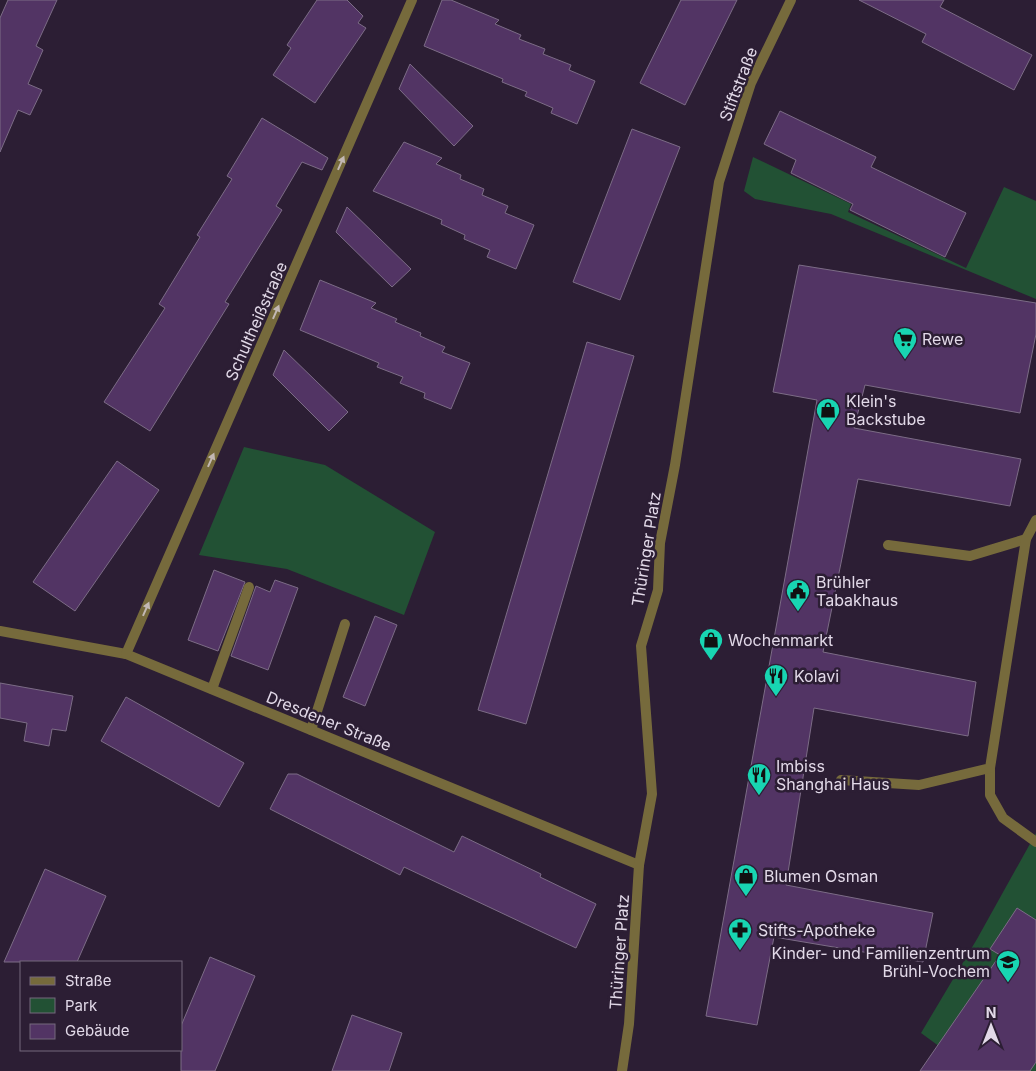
<svg xmlns="http://www.w3.org/2000/svg" width="1036" height="1071" font-family="Inter,sans-serif">
<style>
.green{fill:#225134}
.building{fill:#523464;stroke:#7c6c86}
.lines{fill:none;stroke-linecap:round;stroke-linejoin:round}
.service{stroke:#766a3c;stroke-width:10}
.minor{stroke:#766a3c;stroke-width:10}
.oneway{fill:#c2b8b4}
.labels{text-anchor:middle;dominant-baseline:central;stroke-width:5;stroke-linejoin:round;paint-order:stroke}
.street-label{font-size:16px;fill:#e2d9e8;stroke:#2c1e34}
.poi-label{font-size:16px;fill:#e2d9e8;stroke:#2c1e34;text-anchor:start}
</style>
<rect width="100%" height="100%" fill="#2c1e34"/>
<!-- green -->
<g class="green">
<polygon points="753,157 851,204 848,212 966,268 1004,187 1036,201 1036,299 831,214 755,199 744,191"/>
<polygon points="244,447 325,465 435,532 404,615 287,569 199,555"/>
<polygon points="1036,833 1036,1071 973,1071 921,1033 977,939"/>
</g>
<!-- building -->
<g class="building">
<polygon points="8,0 57,0 36,46 43,50 28,84 42,90 30,115 18,110 0,152 0,18"/>
<polygon points="317,0 347,0 363,16 358,23 366,28 315,103 273,75 291,48 287,45"/>
<polygon points="442,0 451,0 499,20 495,24 521,35 519,39 545,49 543,54 571,65 569,70 595,81 577,124 551,113 553,108 525,96 527,92 502,82 503,79 424,46"/>
<polygon points="681,0 737,0 685,105 640,83"/>
<polygon points="859,0 944,0 940,7 1032,55 1014,90 922,42 926,34"/>
<polygon points="410,64 473,126 454,146 399,89"/>
<polygon points="780,111 876,157 871,167 966,213 945,257 850,210 853,204 791,173 796,160 764,144"/>
<polygon points="262,118 328,158 322,170 302,162 276,206 282,210 225,302 229,304 150,431 104,402 165,308 159,304 200,237 197,235 232,179 227,176"/>
<polygon points="632,129 680,147 620,300 573,282"/>
<polygon points="404,142 442,158 436,164 461,175 460,179 484,189 482,195 508,206 505,213 534,225 516,269 487,257 490,250 464,239 465,235 441,224 442,220 373,191"/>
<polygon points="347,207 411,269 392,287 336,232"/>
<polygon points="799,265 1036,303 1036,334 1020,413 865,385 854,428 1021,459 1010,506 858,479 823,652 976,682 968,736 814,708 786,885 933,913 923,962 774,937 757,1025 706,1016 817,400 773,392"/>
<polygon points="320,280 376,303 371,308 397,319 395,322 421,333 420,336 445,347 442,352 470,363 451,409 424,398 425,393 400,383 403,377 377,367 379,363 300,330"/>
<polygon points="587,342 634,356 526,724 478,710"/>
<polygon points="284,350 348,412 329,431 273,375"/>
<polygon points="117,461 159,490 75,611 33,582"/>
<polygon points="214,570 245,582 218,651 188,640"/>
<polygon points="275,580 298,588 268,670 231,656 256,586 270,592"/>
<polygon points="375,616 397,625 365,706 343,697"/>
<polygon points="0,683 73,696 66,731 52,729 49,746 24,741 27,723 0,718"/>
<polygon points="126,697 244,763 219,807 101,741"/>
<polygon points="288,774 297,774 454,852 462,836 541,874 540,877 596,904 576,948 404,867 400,875 270,809"/>
<polygon points="45,869 106,896 77,962 4,962"/>
<polygon points="1017,908 1036,920 1036,1062 1030,1071 920,1071 1000,955 990,949"/>
<polygon points="210,957 255,976 215,1071 181,1071 181,1026"/>
<polygon points="352,1015 402,1033 389,1071 332,1071"/>
</g>
<g class="lines">
<!-- service -->
<g class="service">
<polyline points="888,545 970,556 1026,539"/>
<polyline points="212,689 249,587"/>
<polyline points="311,730 345,624"/>
<polyline points="990,768 990,795 1003,818 1036,842"/>
<polyline points="841,780 919,785 990,768 1026,539 1036,520"/>
</g>
<!-- minor -->
<g class="minor">
<polyline points="0,631 126,654 639,865"/>
<polyline points="126,654 412,0"/>
<polyline points="622,1071 629,1024 639,865 652,794 641,646 658,590 660,543 675,465 719,182 751,83 791,0"/>
</g>
</g>
<!-- one-way arrows -->
<defs><path id="oneway-solid" d="M-6-.8H1V-3.2L6.5 0L1 3.2V.8H-6Z" transform="scale(1.25)"/></defs>
<g class="oneway">
<use href="#oneway-solid" transform="translate(341 163) rotate(-66)"/>
<use href="#oneway-solid" transform="translate(276 312) rotate(-66)"/>
<use href="#oneway-solid" transform="translate(211 460) rotate(-66)"/>
<use href="#oneway-solid" transform="translate(146 609) rotate(-66)"/>
</g>
<!-- icons -->
<defs>
<g id="supermarket-pin" transform="scale(1.25)"><path d="M0 17L-7.5 6A9.5 9.5 0 1 1 7.5 6Z" fill="#18d5b2" stroke="#2c1e34"/><path d="M-6-5.5h2.5l.6 2H6L4.5 2H-2.5L-4.4-4H-6ZM-1.5 3.2a1.3 1.3 0 1 0 .1 0ZM3 3.2a1.3 1.3 0 1 0 .1 0Z" fill="#111"/></g>
<g id="shop-pin" transform="scale(1.25)"><path d="M0 17L-7.5 6A9.5 9.5 0 1 1 7.5 6Z" fill="#18d5b2" stroke="#2c1e34"/><path d="M-5-2.5h2.3a2.7 3.5 0 0 1 5.4 0H5L5.5 6h-11ZM-1.5-2.5h3a1.5 2.3 0 0 0-3 0Z" fill="#111"/></g>
<g id="civic-pin" transform="scale(1.25)"><path d="M0 17L-7.5 6A9.5 9.5 0 1 1 7.5 6Z" fill="#18d5b2" stroke="#2c1e34"/><path d="M-.6-6.5H3V-4.5H.6V-3L4-1V1h2V6H-6V1h2V-1L-.6-3ZM-1.2 2.5V6h2.4V2.5Z" fill="#111"/></g>
<g id="restaurant-pin" transform="scale(1.25)"><path d="M0 17L-7.5 6A9.5 9.5 0 1 1 7.5 6Z" fill="#18d5b2" stroke="#2c1e34"/><path d="M-5-6h1v4h1v-4h1v4h1v-4h1v5L-1.5 .5V6h-2V.5L-5-1ZM5-6V6H3V1.5H1.5Q1.5-4 5-6Z" fill="#111"/></g>
<g id="pharmacy-pin" transform="scale(1.25)"><path d="M0 17L-7.5 6A9.5 9.5 0 1 1 7.5 6Z" fill="#18d5b2" stroke="#2c1e34"/><path d="M-2-6h4v4h4v4h-4v4h-4v-4h-4v-4h4Z" fill="#111"/></g>
<g id="school-pin" transform="scale(1.25)"><path d="M0 17L-7.5 6A9.5 9.5 0 1 1 7.5 6Z" fill="#18d5b2" stroke="#2c1e34"/><path d="M0-5L7-2L0 1L-7-2ZM-4 1L0 2.5L4 1V4Q0 6-4 4Z" fill="#111"/></g>
</defs>
<g fill-rule="evenodd">
<use href="#supermarket-pin" x="905" y="339"/>
<use href="#shop-pin" x="828" y="410"/>
<use href="#civic-pin" x="798" y="591"/>
<use href="#shop-pin" x="711" y="640"/>
<use href="#restaurant-pin" x="776" y="676"/>
<use href="#restaurant-pin" x="759" y="775"/>
<use href="#shop-pin" x="746" y="876"/>
<use href="#pharmacy-pin" x="740" y="930"/>
<use href="#school-pin" x="1008" y="962"/>
</g>
<g class="labels">
<!-- street labels -->
<g class="street-label">
<text transform="translate(738 84) rotate(-69)">Stiftstraße</text>
<text transform="translate(256 321) rotate(-66)">Schultheißstraße</text>
<text transform="translate(646 549) rotate(-81)">Thüringer Platz</text>
<text transform="translate(329 721) rotate(22)">Dresdener Straße</text>
<text transform="translate(619 952) rotate(-86)">Thüringer Platz</text>
</g>
<!-- poi labels -->
<g class="poi-label">
<text x="922" y="339">Rewe</text>
<text x="846" y="401">Klein's<tspan x="846" dy="18">Backstube</tspan></text>
<text x="816" y="582">Brühler<tspan x="816" dy="18">Tabakhaus</tspan></text>
<text x="728" y="640">Wochenmarkt</text>
<text x="794" y="676">Kolavi</text>
<text x="776" y="766">Imbiss<tspan x="776" dy="18">Shanghai Haus</tspan></text>
<text x="764" y="876">Blumen Osman</text>
<text x="758" y="930">Stifts-Apotheke</text>
<text x="990" y="953" text-anchor="end">Kinder- und Familienzentrum<tspan x="990" dy="18">Brühl-Vochem</tspan></text>
</g>
</g>
<!-- legend -->
<rect x="20" y="961" width="162" height="90" fill="#2c1e34" stroke="#75697c"/>
<rect x="30" y="977" width="25" height="8" fill="#766a3c" stroke="#75697c"/>
<text x="65" y="986" font-size="15" fill="#e2d9e8">Straße</text>
<rect x="30" y="998" width="25" height="15" fill="#225134" stroke="#75697c"/>
<text x="65" y="1011" font-size="15" fill="#e2d9e8">Park</text>
<rect x="30" y="1024" width="25" height="15" fill="#523464" stroke="#75697c"/>
<text x="65" y="1036" font-size="15" fill="#e2d9e8">Gebäude</text>
<!-- north arrow -->
<g transform="translate(991 1026)" stroke="#2c1e34" stroke-width="4" paint-order="stroke">
<path d="M0-4L9 19L0 12L-9 19Z" fill="#e2d9e8"/>
<text y="-8" font-size="14" font-weight="bold" text-anchor="middle" fill="#e2d9e8">N</text>
</g>
</svg>
